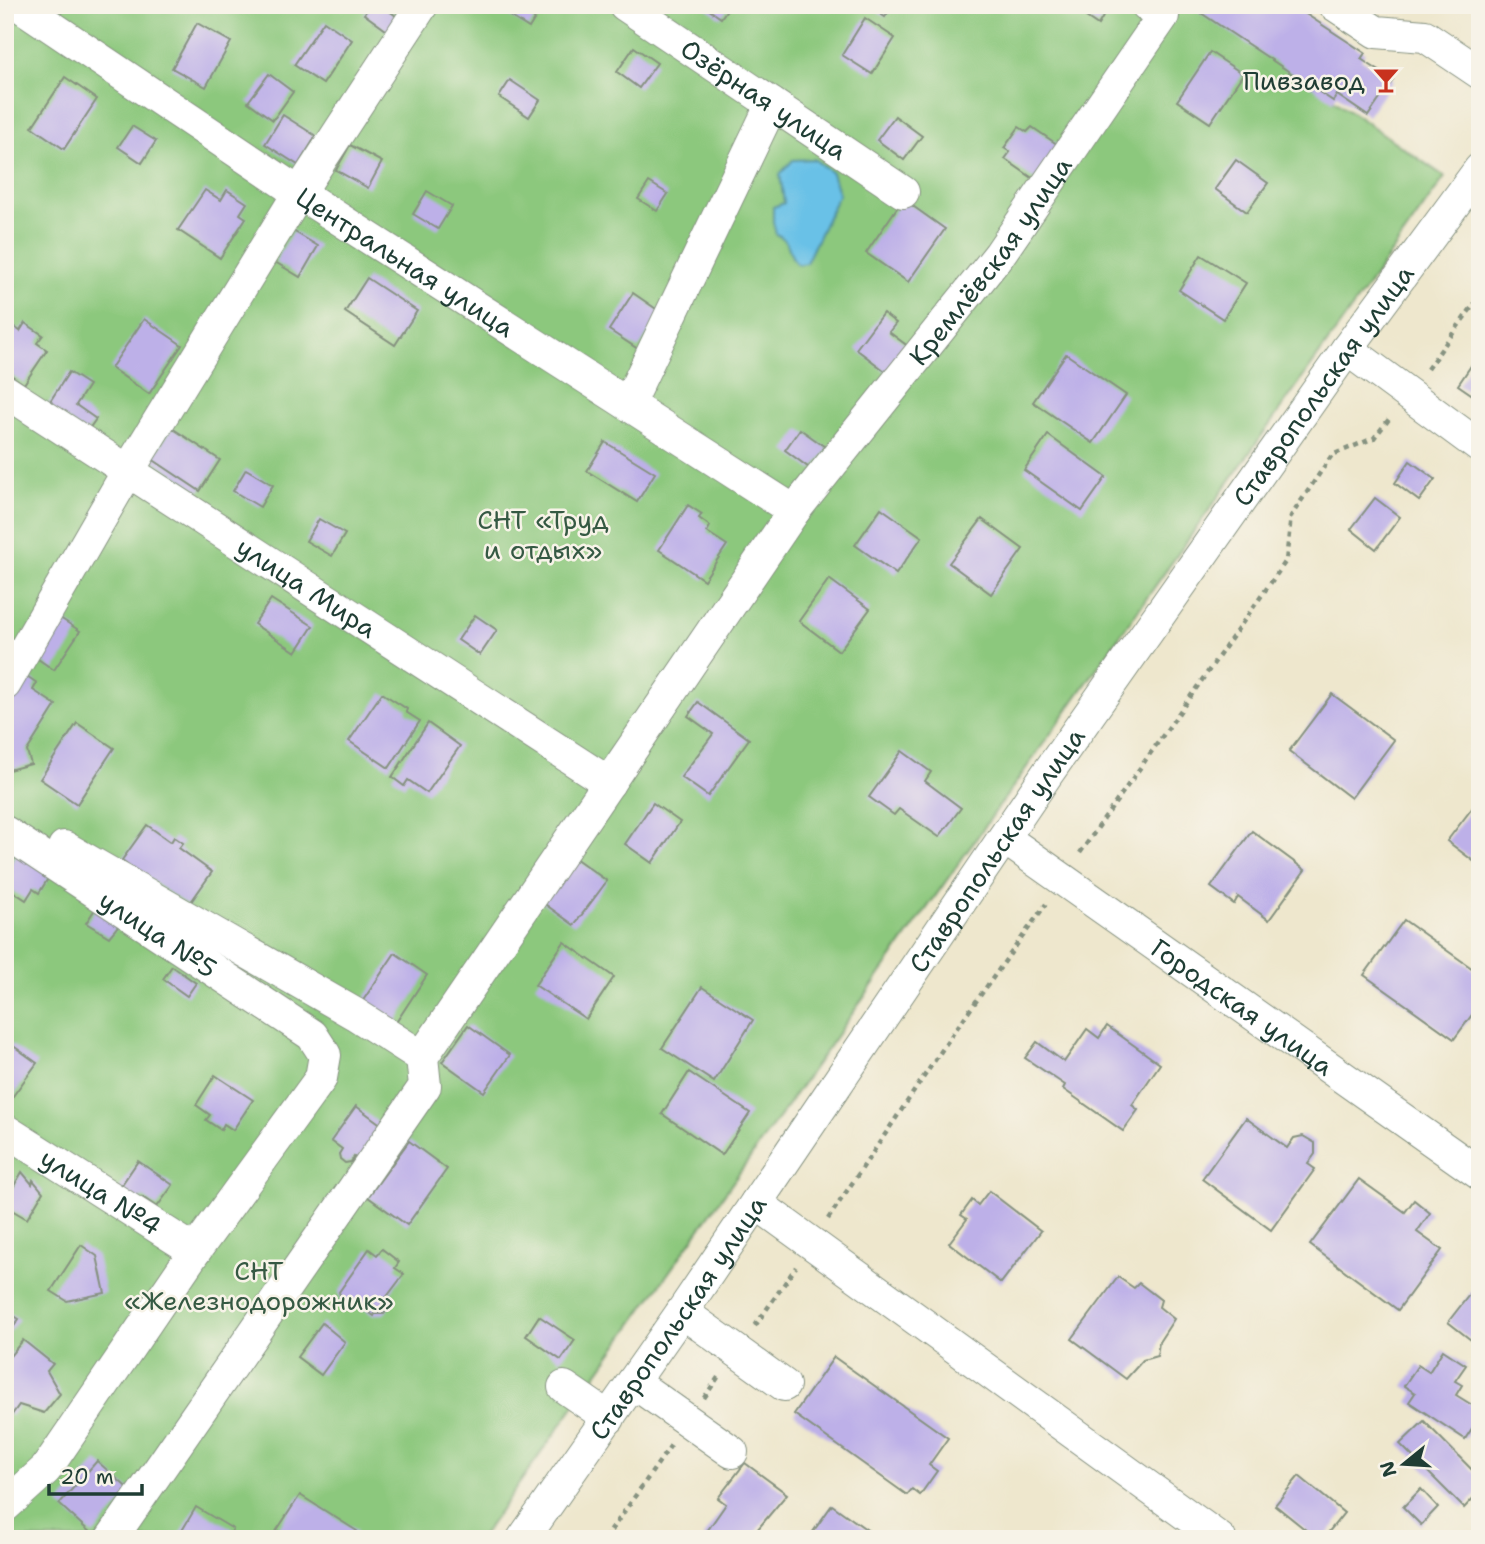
<svg xmlns="http://www.w3.org/2000/svg" width="1485" height="1544" font-family="'Shantell Sans',sans-serif">
<style>
.green{fill:#8cc87d;stroke:#568258;stroke-width:2}
.water{fill:#69c1e7;stroke:#447f8e;stroke-width:2}
.building{fill:#bdb0e8}
.lines{fill:none;stroke-linecap:round;stroke-linejoin:round}
.minor-casing{stroke:#869280;stroke-width:34}
.path{stroke:#869280;stroke-width:4.5;stroke-dasharray:5 5;stroke-linecap:butt}
.minor{stroke:#fff;stroke-width:32}
.labels{text-anchor:middle;dominant-baseline:central;stroke-width:5;stroke-linejoin:round;paint-order:stroke}
.poi-label{font-size:26px;fill:#1f3d34;stroke:#f7f3e8;text-anchor:end}
.street-label{font-size:26px;fill:#1f3d34;stroke:#f7f3e8}
.park-label{font-size:26px;fill:#355943;stroke:#f7f3e8}
</style>
<rect width="100%" height="100%" fill="#f7f3e8"/>
<filter id="ink" filterUnits="userSpaceOnUse"><feTurbulence type="fractalNoise" baseFrequency=".0143" numOctaves="2"/><feDisplacementMap in="SourceGraphic" scale="14" xChannelSelector="R" yChannelSelector="G"/><feConvolveMatrix kernelMatrix="1 2 1 2 8 2 1 2 1" color-interpolation-filters="sRGB"/></filter>
<filter id="wash" filterUnits="userSpaceOnUse"><feTurbulence type="fractalNoise" baseFrequency=".00686" numOctaves="4" result="noise"/><feDisplacementMap in="SourceGraphic" scale="28" xChannelSelector="R" yChannelSelector="G"/><feGaussianBlur stdDeviation="1.57" result="paint"/><feColorMatrix in="noise" values="0 0 0 0 0 0 0 0 0 0 0 0 0 0 0 0 0 1.4 0 .05"/><feComposite in="paint" operator="in"/></filter>
<g filter="url(#wash)">
<rect width="100%" height="100%" fill="#eee7cd"/>
<!-- green -->
<polygon class="green" points="5,5 1198,5 1445,177 480,1539 5,1539"/>
<!-- water -->
<path class="water" d="M814,159L832,173L839,194L806,263L798,265C786,255 794,243 776,234L773,222V207L784,203L780,174L793,160Z"/>
<g id="blocks">
<!-- building -->
<g class="building">
<polygon points="371,5 381,5 407,24 397,38 364,14"/>
<polygon points="492,5 543,5 529,28"/>
<polygon points="702,5 730,5 721,18"/>
<polygon points="867,5 893,5 885,17"/>
<polygon points="1093,5 1110,5 1098,25 1086,17"/>
<polygon points="1189,5 1292,5 1365,53 1361,59 1393,80 1368,116 1337,95 1333,101"/>
<polygon points="865,18 895,38 872,74 842,55"/>
<polygon points="324,21 352,40 323,84 294,65"/>
<polygon points="197,23 231,42 206,87 172,68"/>
<polygon points="634,47 657,63 639,88 617,72"/>
<polygon points="1210,52 1243,74 1210,123 1177,101"/>
<polygon points="269,74 293,92 273,120 248,102"/>
<polygon points="65,77 97,99 64,149 32,127"/>
<polygon points="510,80 540,100 529,117 499,97"/>
<polygon points="283,115 316,136 298,165 265,144"/>
<polygon points="895,116 922,136 904,160 877,140"/>
<polygon points="132,126 156,141 142,163 118,147"/>
<polygon points="1019,127 1027,132 1032,127 1064,149 1041,184 1005,159 1010,152 1004,148"/>
<polygon points="350,145 382,162 368,188 336,170"/>
<polygon points="1236,160 1268,183 1247,212 1215,189"/>
<polygon points="649,182 668,194 657,211 638,199"/>
<polygon points="205,190 221,200 227,190 247,203 240,214 246,218 220,258 178,230"/>
<polygon points="427,191 452,206 438,229 413,214"/>
<polygon points="903,199 945,229 908,282 866,253"/>
<polygon points="293,231 318,246 300,277 275,262"/>
<polygon points="1201,255 1246,283 1223,319 1179,290"/>
<polygon points="367,278 417,311 395,345 345,312"/>
<polygon points="633,293 662,313 638,349 609,330"/>
<polygon points="883,313 896,323 889,332 913,350 893,377 856,349"/>
<polygon points="144,319 182,345 149,394 111,368"/>
<polygon points="25,323 43,335 37,343 47,350 24,384 5,371 5,332 10,324 20,331"/>
<polygon points="1066,354 1126,395 1093,443 1033,402"/>
<polygon points="1477,357 1480,359 1480,400 1458,385"/>
<polygon points="69,372 89,385 76,405 96,419 86,433 47,406"/>
<polygon points="172,428 220,460 200,491 152,459"/>
<polygon points="800,429 828,449 812,470 785,450"/>
<polygon points="1048,435 1106,477 1082,511 1024,470"/>
<polygon points="605,442 655,473 637,502 587,471"/>
<polygon points="1410,461 1435,479 1419,501 1395,483"/>
<polygon points="246,469 273,485 260,507 233,491"/>
<polygon points="1375,498 1400,517 1376,549 1351,529"/>
<polygon points="688,505 702,514 699,518 710,526 707,532 727,545 704,580 659,550"/>
<polygon points="881,508 922,537 896,574 855,545"/>
<polygon points="319,519 345,534 332,556 306,541"/>
<polygon points="982,519 1023,549 991,594 949,563"/>
<polygon points="829,579 870,609 839,651 799,621"/>
<polygon points="271,599 313,626 296,652 254,624"/>
<polygon points="48,610 80,631 54,670 22,648"/>
<polygon points="475,615 497,630 480,655 458,640"/>
<polygon points="24,674 37,683 33,690 56,705 27,751 31,764 5,771 5,679"/>
<polygon points="382,693 407,709 406,712 420,721 389,768 349,741"/>
<polygon points="1332,694 1394,740 1351,798 1289,751"/>
<polygon points="698,702 749,739 708,796 681,777 713,734 688,716"/>
<polygon points="77,723 114,748 77,804 40,779"/>
<polygon points="428,723 460,746 427,793 408,780 404,786 392,777"/>
<polygon points="902,751 931,772 925,781 961,808 939,837 899,809 894,815 869,797"/>
<polygon points="1480,798 1480,866 1447,841"/>
<polygon points="653,803 680,822 652,863 625,844"/>
<polygon points="147,825 171,842 174,837 183,843 179,848 212,872 188,906 122,860"/>
<polygon points="1252,831 1305,870 1269,920 1238,897 1234,904 1211,887"/>
<polygon points="21,848 54,869 39,893 33,889 26,900 5,886 5,872"/>
<polygon points="575,858 607,881 574,925 542,902"/>
<polygon points="99,903 124,919 109,937 86,923"/>
<polygon points="1404,920 1480,974 1480,1004 1454,1039 1364,975"/>
<polygon points="564,942 614,977 586,1019 535,985"/>
<polygon points="395,953 427,975 395,1024 362,1002"/>
<polygon points="172,966 196,983 187,996 163,979"/>
<polygon points="702,987 753,1020 714,1082 662,1048"/>
<polygon points="468,1025 510,1055 484,1092 442,1062"/>
<polygon points="1107,1026 1160,1064 1132,1105 1138,1110 1123,1131 1063,1089 1065,1085 1025,1058 1037,1042 1064,1062 1087,1029 1099,1038"/>
<polygon points="5,1040 37,1063 5,1107"/>
<polygon points="689,1072 750,1113 722,1155 662,1114"/>
<polygon points="215,1075 253,1100 233,1130 224,1124 221,1130 206,1120 210,1115 196,1105"/>
<polygon points="356,1106 390,1131 365,1165 354,1157 351,1162 345,1163 340,1159 339,1154 342,1149 331,1141"/>
<polygon points="1246,1118 1287,1148 1294,1138 1303,1136 1315,1143 1315,1154 1308,1164 1315,1169 1271,1230 1202,1179"/>
<polygon points="409,1141 447,1169 407,1225 368,1197"/>
<polygon points="138,1161 173,1185 157,1207 142,1197 136,1206 116,1193"/>
<polygon points="22,1172 32,1184 33,1180 43,1192 27,1219 5,1206 5,1201"/>
<polygon points="1359,1179 1405,1212 1414,1200 1430,1213 1417,1232 1442,1250 1398,1310 1310,1245"/>
<polygon points="989,1191 1041,1231 1001,1283 949,1243 967,1219 961,1215 972,1200 978,1205"/>
<polygon points="81,1245 97,1256 105,1293 67,1301 51,1291"/>
<polygon points="369,1249 377,1255 382,1249 399,1262 395,1268 404,1274 386,1298 389,1308 384,1314 375,1314 374,1316 356,1303 348,1306 342,1301 339,1292"/>
<polygon points="1118,1277 1134,1288 1139,1283 1161,1300 1159,1307 1174,1319 1159,1342 1157,1356 1143,1360 1126,1379 1072,1339"/>
<polygon points="1480,1281 1480,1347 1448,1322"/>
<polygon points="5,1310 19,1319 5,1339"/>
<polygon points="539,1316 575,1340 561,1360 526,1336"/>
<polygon points="322,1323 345,1342 321,1375 297,1357"/>
<polygon points="23,1340 53,1364 47,1371 60,1394 44,1413 19,1405 11,1416 5,1411 5,1362"/>
<polygon points="1443,1350 1466,1365 1455,1381 1462,1385 1456,1395 1480,1410 1480,1416 1465,1439 1409,1402 1415,1393 1404,1386 1418,1365 1429,1372"/>
<polygon points="834,1357 948,1438 929,1465 937,1471 920,1495 912,1489 907,1495 794,1414"/>
<polygon points="1424,1421 1480,1478 1480,1491 1464,1508 1400,1444"/>
<polygon points="97,1461 132,1492 93,1535 59,1504"/>
<polygon points="745,1463 787,1494 757,1530 761,1539 705,1539 703,1537 726,1504 718,1498"/>
<polygon points="1299,1476 1344,1513 1323,1539 1317,1539 1275,1505"/>
<polygon points="1421,1489 1438,1507 1421,1525 1403,1507"/>
<polygon points="300,1495 357,1531 352,1539 271,1539"/>
<polygon points="832,1505 880,1539 814,1539 810,1536"/>
<polygon points="196,1507 233,1529 227,1539 177,1539"/>
</g>
</g>
</g>
<g filter="url(#ink)">
<use href="#blocks" fill-opacity="0" stroke="#869280" stroke-width="2"/>
<g class="lines">
<!-- minor casing -->
<g class="minor-casing">
<g id="minor">
<path id="s1" d="M19,5L299,193L794,511"/>
<path id="s2" d="M625,5L903,192"/>
<polyline points="1335,5 1376,32 1425,36 1480,73"/>
<polyline points="1347,349 1480,447"/>
<path id="s3" d="M5,391L609,783"/>
<polyline points="628,404 772,104"/>
<polyline points="5,684 128,471 299,193 422,5"/>
<path id="s4" d="M5,832L312,1035L325,1055L321,1078L195,1251L46,1469L5,1506"/>
<path id="s5" d="M1004,838L1480,1174"/>
<polyline points="64,847 355,1014 422,1057"/>
<path id="s6" d="M5,1130L195,1251"/>
<polyline points="756,1203 1220,1539"/>
<polyline points="682,1312 784,1385"/>
<polyline points="633,1382 732,1452"/>
<polyline points="564,1387 609,1418"/>
<path id="s7" d="M111,1539L425,1086L422,1057L794,511L999,255L1163,16L1147,5"/>
<path id="s8" d="M523,1539L682,1312L1047,774L1347,349L1480,169"/>
</g>
</g>
<!-- path -->
<g class="path">
<polyline points="1427,369 1480,296"/>
<polyline points="1080,853 1286,561 1291,516 1332,455 1374,438 1390,418"/>
<polyline points="828,1219 954,1032 1046,904"/>
<polyline points="755,1326 796,1267"/>
<polyline points="704,1398 719,1376"/>
<polyline points="605,1539 671,1445"/>
</g>
<!-- minor -->
<use href="#minor" class="minor"/>
</g>
</g>
<!-- icons -->
<defs>
<g id="bar-bare" transform="scale(2.1)"><path d="M-6-5H6L.8 .8V4.5H3.5V6h-7V4.5H-.8V.8Z" fill="#c8321e" stroke="#f7f3e8" stroke-width="2.5" paint-order="stroke"/></g>
</defs>
<g fill-rule="evenodd">
<use href="#bar-bare" x="1386" y="80"/>
</g>
<g class="labels">
<!-- poi labels -->
<g class="poi-label">
<text x="1365" y="80">Пивзавод</text>
</g>
<!-- street labels -->
<g class="street-label">
<text stroke="none"><textPath href="#s2" startOffset="168">Озёрная улица</textPath></text>
<text stroke="none"><textPath href="#s7" startOffset="1559">Кремлёвская улица</textPath></text>
<text stroke="none"><textPath href="#s1" startOffset="464">Центральная улица</textPath></text>
<text stroke="none"><textPath href="#s8" startOffset="1404">Ставропольская улица</textPath></text>
<text stroke="none"><textPath href="#s3" startOffset="360">улица Мира</textPath></text>
<text stroke="none"><textPath href="#s8" startOffset="836">Ставропольская улица</textPath></text>
<text stroke="none"><textPath href="#s4" startOffset="184">улица №5</textPath></text>
<text stroke="none"><textPath href="#s5" startOffset="292">Городская улица</textPath></text>
<text stroke="none"><textPath href="#s6" startOffset="114">улица №4</textPath></text>
<text stroke="none"><textPath href="#s8" startOffset="270">Ставропольская улица</textPath></text>
</g>
<!-- park labels -->
<g class="park-label">
<text x="543" y="519">СНТ «Труд<tspan x="543" dy="30">и отдых»</tspan></text>
<text x="259" y="1270">СНТ<tspan x="259" dy="30">«Железнодорожник»</tspan></text>
</g>
</g>
<!-- margin -->
<rect width="1485" height="1544" fill="none" stroke="#f7f3e8" stroke-width="28"/>
<!-- north arrow -->
<g transform="translate(1404 1464) rotate(252)" stroke="#f7f3e8" stroke-width="5" paint-order="stroke">
<path d="M0-5L12 26L0 18L-12 26Z" fill="#1f3d34"/>
<text y="-10" font-size="19" font-weight="bold" text-anchor="middle" fill="#1f3d34">N</text>
</g>
<!-- scale -->
<path d="M49 1484v10h93v-10" fill="none" stroke="#1f3d34" stroke-width="3.5"/>
<text x="60" y="1484" font-size="21" fill="#1f3d34" stroke="#f7f3e8" stroke-width="5" paint-order="stroke">20 m</text>
</svg>
